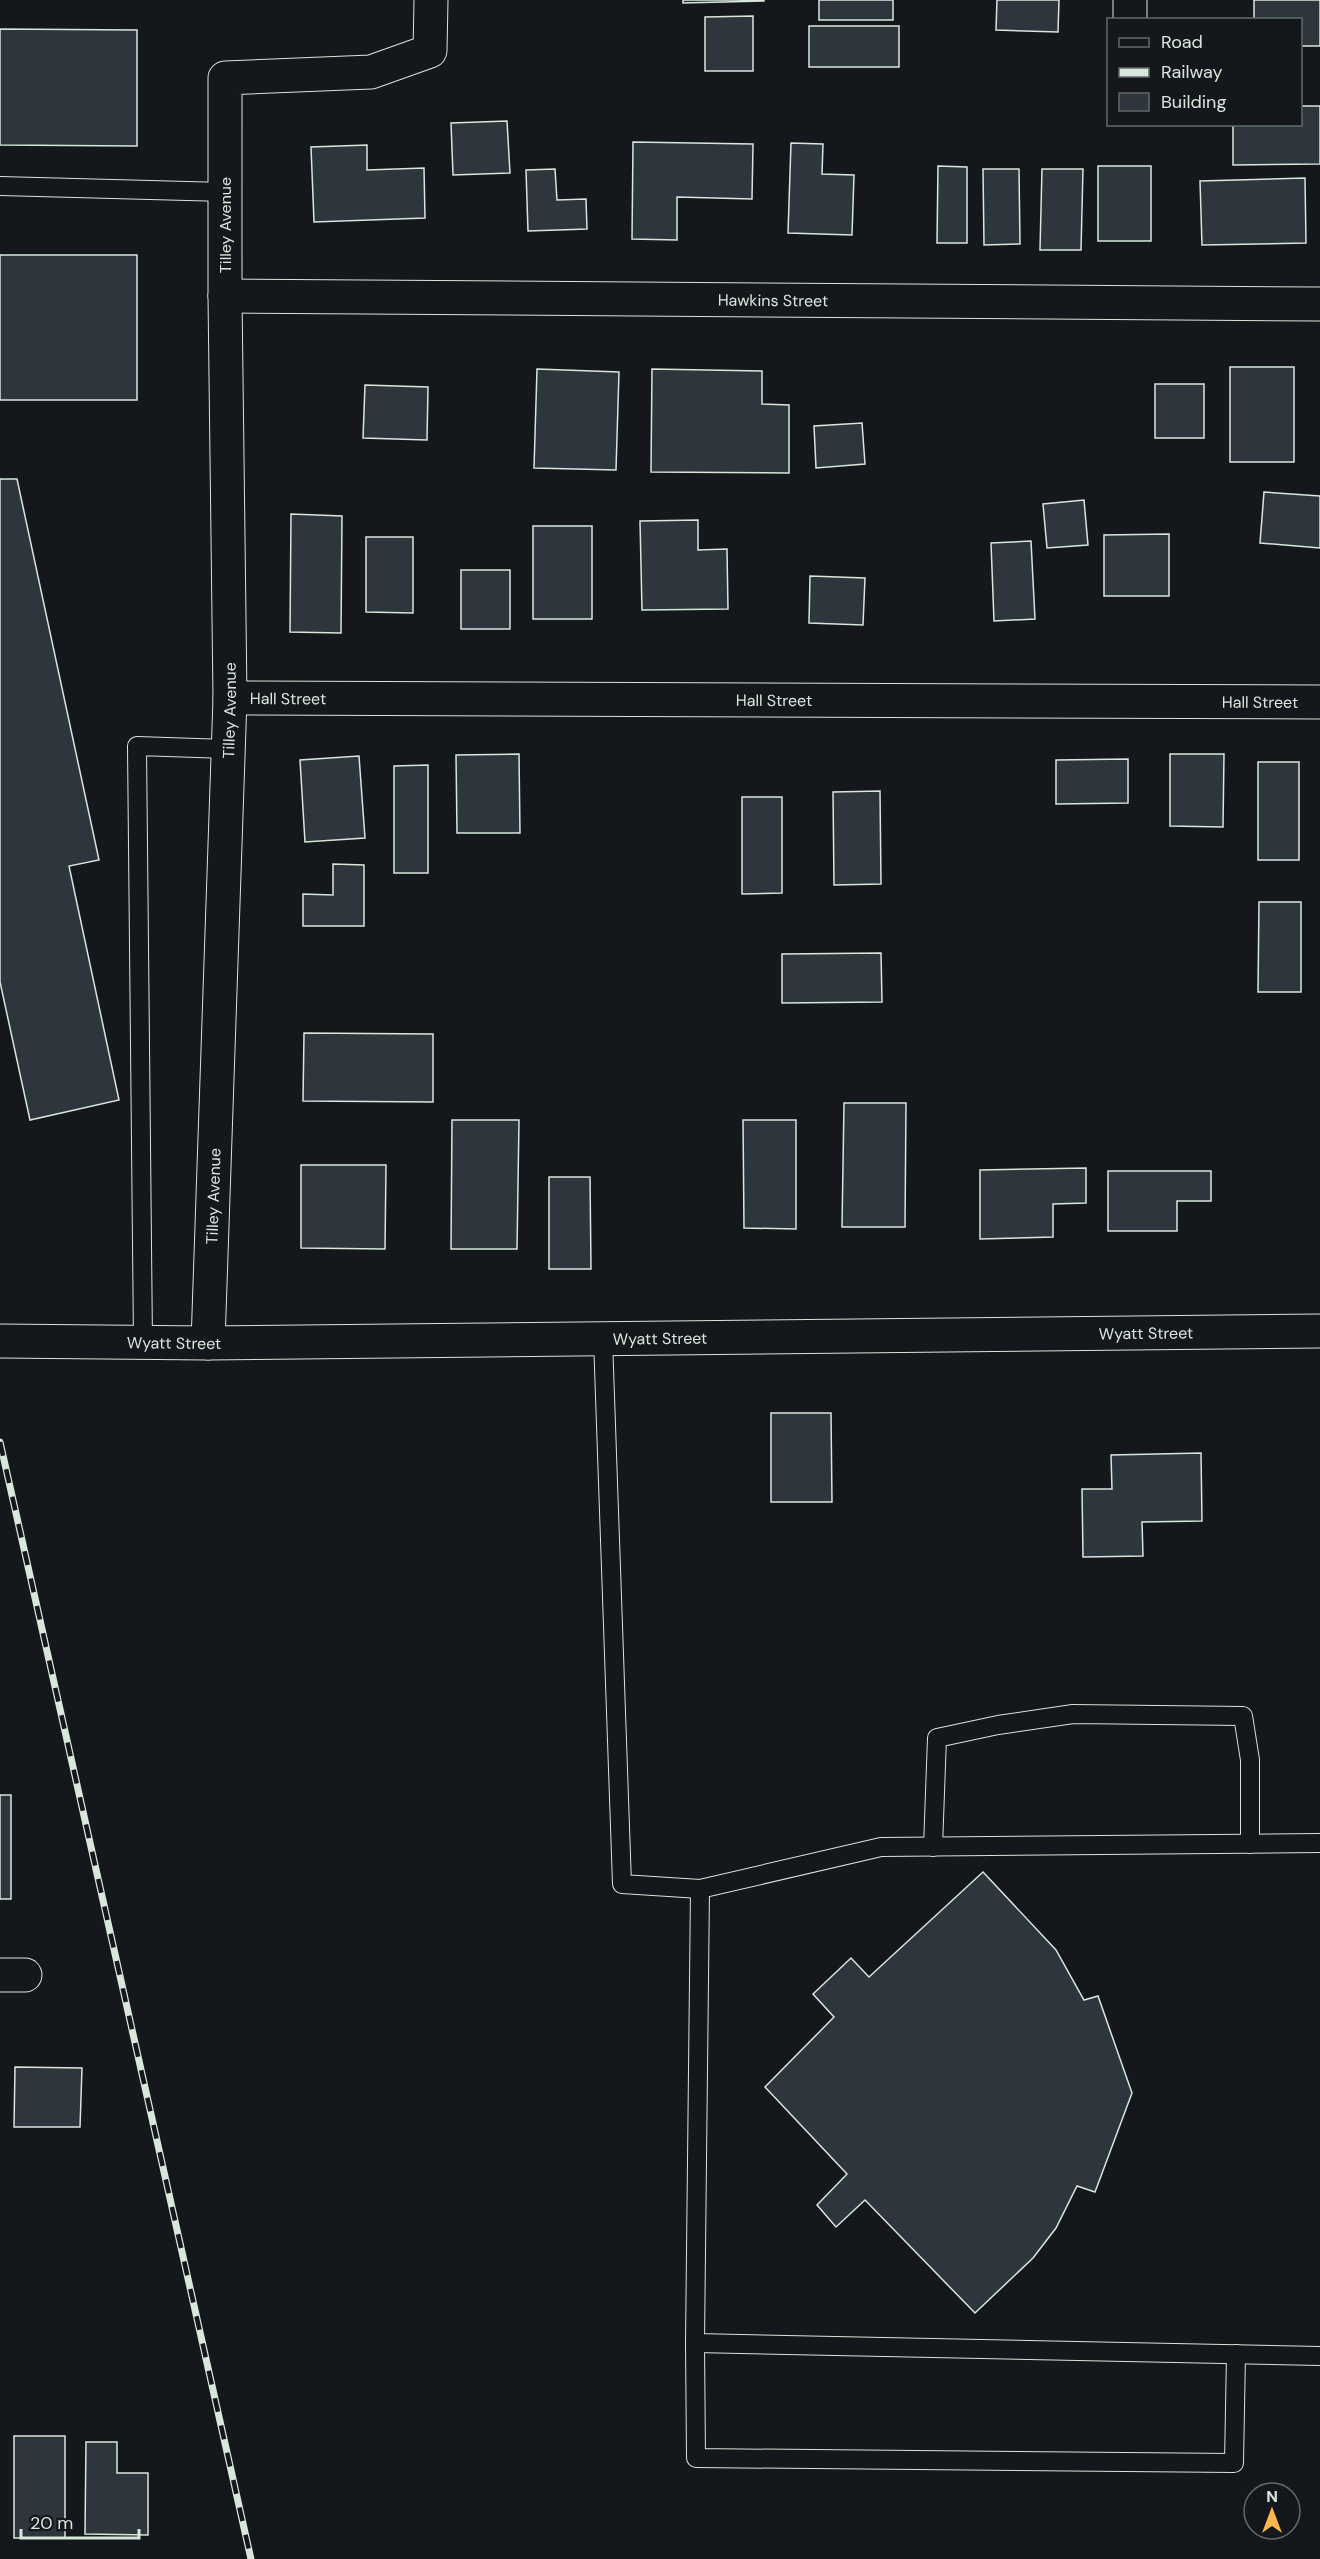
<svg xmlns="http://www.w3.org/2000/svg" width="1320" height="2559" font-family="'DM Sans',sans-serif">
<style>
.building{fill:#2c363c;stroke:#d8e6dc;stroke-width:1.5}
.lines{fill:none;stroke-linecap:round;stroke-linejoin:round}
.service-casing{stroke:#d8e6dc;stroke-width:20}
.minor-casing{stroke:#d8e6dc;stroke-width:35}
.tertiary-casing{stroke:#d8e6dc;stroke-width:35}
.service{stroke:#14181c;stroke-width:18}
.minor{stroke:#14181c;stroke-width:33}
.tertiary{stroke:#14181c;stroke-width:33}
.rail-casing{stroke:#d8e6dc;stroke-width:7}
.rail{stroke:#14181c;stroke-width:4.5;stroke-dasharray:14;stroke-linecap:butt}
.labels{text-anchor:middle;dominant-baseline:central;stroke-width:4.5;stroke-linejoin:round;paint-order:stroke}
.street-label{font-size:16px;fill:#d8e6dc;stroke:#14181c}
</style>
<rect width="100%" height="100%" fill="#14181c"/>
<!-- building -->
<g class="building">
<polygon points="683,0 764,0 764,1 683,3"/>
<rect x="819" y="0" width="74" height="20"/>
<polygon points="997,0 1059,0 1058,32 996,30"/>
<polygon points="1254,0 1320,0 1320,46 1300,46 1300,20 1254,20"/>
<polygon points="753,16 753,71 705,71 705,17"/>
<rect x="809" y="26" width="90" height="41"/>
<polygon points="0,29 137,30 137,146 0,145"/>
<polygon points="1300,106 1320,106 1320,164 1233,165 1233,124 1300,124"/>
<polygon points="507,121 510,173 453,175 451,123"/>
<polygon points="633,142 753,144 752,199 677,197 677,240 632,239"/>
<polygon points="791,143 823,144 822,174 854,175 852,235 788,233"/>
<polygon points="367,145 367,170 424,168 425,218 314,222 311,147"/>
<polygon points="938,166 967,167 967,243 937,243"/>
<rect x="1098" y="166" width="53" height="75"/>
<polygon points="555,169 557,200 586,199 587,229 528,231 526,170"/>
<polygon points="983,169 1019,169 1020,244 984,245"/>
<polygon points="1042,169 1083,169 1081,250 1040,250"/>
<polygon points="1305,178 1306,243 1202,245 1200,181"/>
<rect x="0" y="255" width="137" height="145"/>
<rect x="1230" y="367" width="64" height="95"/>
<polygon points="537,369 619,372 616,470 534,468"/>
<polygon points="652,369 762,371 762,404 789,405 789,473 651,472"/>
<rect x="1155" y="384" width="49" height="54"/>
<polygon points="365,385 428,387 427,440 363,438"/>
<polygon points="862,423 865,464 816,468 814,426"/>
<polygon points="0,479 17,479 99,860 69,866 119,1100 30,1120 0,982"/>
<polygon points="1264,492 1320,496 1320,548 1260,543"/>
<polygon points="1084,500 1088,545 1047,548 1043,504"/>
<polygon points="291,514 342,516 341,633 290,632"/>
<polygon points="698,520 698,550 727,549 728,609 642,610 640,521"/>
<rect x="533" y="526" width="59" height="93"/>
<polygon points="1169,534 1169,596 1104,596 1104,535"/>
<polygon points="366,537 413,537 413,613 366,612"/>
<polygon points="1031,541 1035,619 994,621 991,543"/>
<rect x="461" y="570" width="49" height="59"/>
<polygon points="810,576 865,578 863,625 809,623"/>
<polygon points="519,754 520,833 457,833 456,755"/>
<polygon points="1170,754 1224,754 1223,827 1170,826"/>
<polygon points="359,756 365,838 305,842 300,760"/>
<polygon points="1128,759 1128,803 1056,804 1056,760"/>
<rect x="1258" y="762" width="41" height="98"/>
<polygon points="428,765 428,873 394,873 394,766"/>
<polygon points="880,791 881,884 834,885 833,792"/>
<polygon points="742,797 782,797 782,893 742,894"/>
<polygon points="333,864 364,865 364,926 303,926 303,894 333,895"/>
<polygon points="1259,902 1301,902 1301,992 1258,992"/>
<polygon points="881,953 882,1002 782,1003 782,954"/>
<polygon points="304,1033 433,1034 433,1102 303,1101"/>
<polygon points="844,1103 906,1103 905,1227 842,1227"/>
<polygon points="452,1120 519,1120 517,1249 451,1249"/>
<polygon points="743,1120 796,1120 796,1229 744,1228"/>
<polygon points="301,1165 386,1165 385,1249 301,1248"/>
<polygon points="1086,1168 1086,1203 1053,1204 1053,1237 980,1239 980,1170"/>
<polygon points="1108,1171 1211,1171 1211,1201 1177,1201 1177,1231 1108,1231"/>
<polygon points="549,1177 590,1177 591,1269 549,1269"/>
<polygon points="771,1413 831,1413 832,1502 771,1502"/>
<polygon points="1201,1453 1202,1521 1142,1522 1143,1556 1083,1557 1082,1489 1112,1489 1111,1455"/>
<rect x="0" y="1795" width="11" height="104"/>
<polygon points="983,1872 1056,1950 1084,2000 1098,1996 1132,2093 1095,2192 1077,2186 1056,2228 1033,2258 975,2313 865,2200 836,2227 817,2205 847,2174 765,2087 834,2017 813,1994 851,1958 869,1977"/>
<polygon points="15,2067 82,2068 80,2127 14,2127"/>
<rect x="14" y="2436" width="51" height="102"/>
<polygon points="86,2442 117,2442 117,2473 148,2473 148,2535 85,2534"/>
</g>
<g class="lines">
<!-- service casing -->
<g class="service-casing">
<g id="service">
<polyline points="0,186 225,192"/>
<polyline points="603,1339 622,1884 700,1889 881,1847 1320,1843"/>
<polyline points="143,1343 137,746 227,749"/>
<polyline points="933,1847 937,1738 998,1725 1073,1714 1243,1716 1250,1760 1250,1844"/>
<polyline points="700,1889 695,2343 1320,2356"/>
<polyline points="695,2343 696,2458 1234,2463 1236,2354"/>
</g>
</g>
<!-- minor casing -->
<g class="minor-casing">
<g id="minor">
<polyline points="1130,20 1130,0"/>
<path id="s1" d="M225,296L1320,304"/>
<path id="s2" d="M230,698L1320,702"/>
<path id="s3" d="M208,1343L230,698L225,296V78L371,72L430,51L431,0"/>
<polyline points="0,1975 25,1975"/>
</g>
</g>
<!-- tertiary casing -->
<g class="tertiary-casing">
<g id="tertiary">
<path id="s4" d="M0,1341L208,1343L1320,1331"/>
</g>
</g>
<!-- service -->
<use href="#service" class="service"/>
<!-- minor -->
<use href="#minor" class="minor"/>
<!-- tertiary -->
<use href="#tertiary" class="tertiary"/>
<!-- rail casing -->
<g class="rail-casing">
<polyline id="rail" points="0,1442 251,2559"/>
</g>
<!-- rail -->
<use href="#rail" class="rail"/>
</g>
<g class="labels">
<!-- street labels -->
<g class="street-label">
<text transform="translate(225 225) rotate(-90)">Tilley Avenue</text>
<text stroke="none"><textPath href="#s1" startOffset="548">Hawkins Street</textPath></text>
<text stroke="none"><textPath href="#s2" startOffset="58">Hall Street</textPath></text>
<text stroke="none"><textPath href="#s2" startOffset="544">Hall Street</textPath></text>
<text stroke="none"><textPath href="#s2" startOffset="1030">Hall Street</textPath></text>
<text stroke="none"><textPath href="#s3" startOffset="633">Tilley Avenue</textPath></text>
<text stroke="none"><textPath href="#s3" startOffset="147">Tilley Avenue</textPath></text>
<text stroke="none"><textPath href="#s4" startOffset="1146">Wyatt Street</textPath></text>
<text stroke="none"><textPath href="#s4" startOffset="660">Wyatt Street</textPath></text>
<text stroke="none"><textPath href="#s4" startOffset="174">Wyatt Street</textPath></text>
</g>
</g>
<!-- legend -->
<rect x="1107" y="18" width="195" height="108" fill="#14181c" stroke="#626a69" stroke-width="1.5"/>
<rect x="1119" y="38" width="30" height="9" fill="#14181c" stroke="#626a69" stroke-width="1.5"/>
<text x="1161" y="48" font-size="18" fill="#d8e6dc">Road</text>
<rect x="1119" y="68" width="30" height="9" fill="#d8e6dc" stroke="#626a69" stroke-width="1.5"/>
<text x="1161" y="78" font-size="18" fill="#d8e6dc">Railway</text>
<rect x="1119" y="93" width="30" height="18" fill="#2c363c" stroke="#626a69" stroke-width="1.5"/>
<text x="1161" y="108" font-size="18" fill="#d8e6dc">Building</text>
<!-- north arrow -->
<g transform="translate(1272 2511)"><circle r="28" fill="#14181c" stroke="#626a69" stroke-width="1.5"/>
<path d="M0-4.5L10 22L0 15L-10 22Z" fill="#ffb74d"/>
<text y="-9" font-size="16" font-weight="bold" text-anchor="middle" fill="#d8e6dc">N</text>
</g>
<!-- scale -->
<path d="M21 2529v9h118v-9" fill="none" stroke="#d8e6dc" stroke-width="3"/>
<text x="30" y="2529" font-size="18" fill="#d8e6dc" stroke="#14181c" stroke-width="4.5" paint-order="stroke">20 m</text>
</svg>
